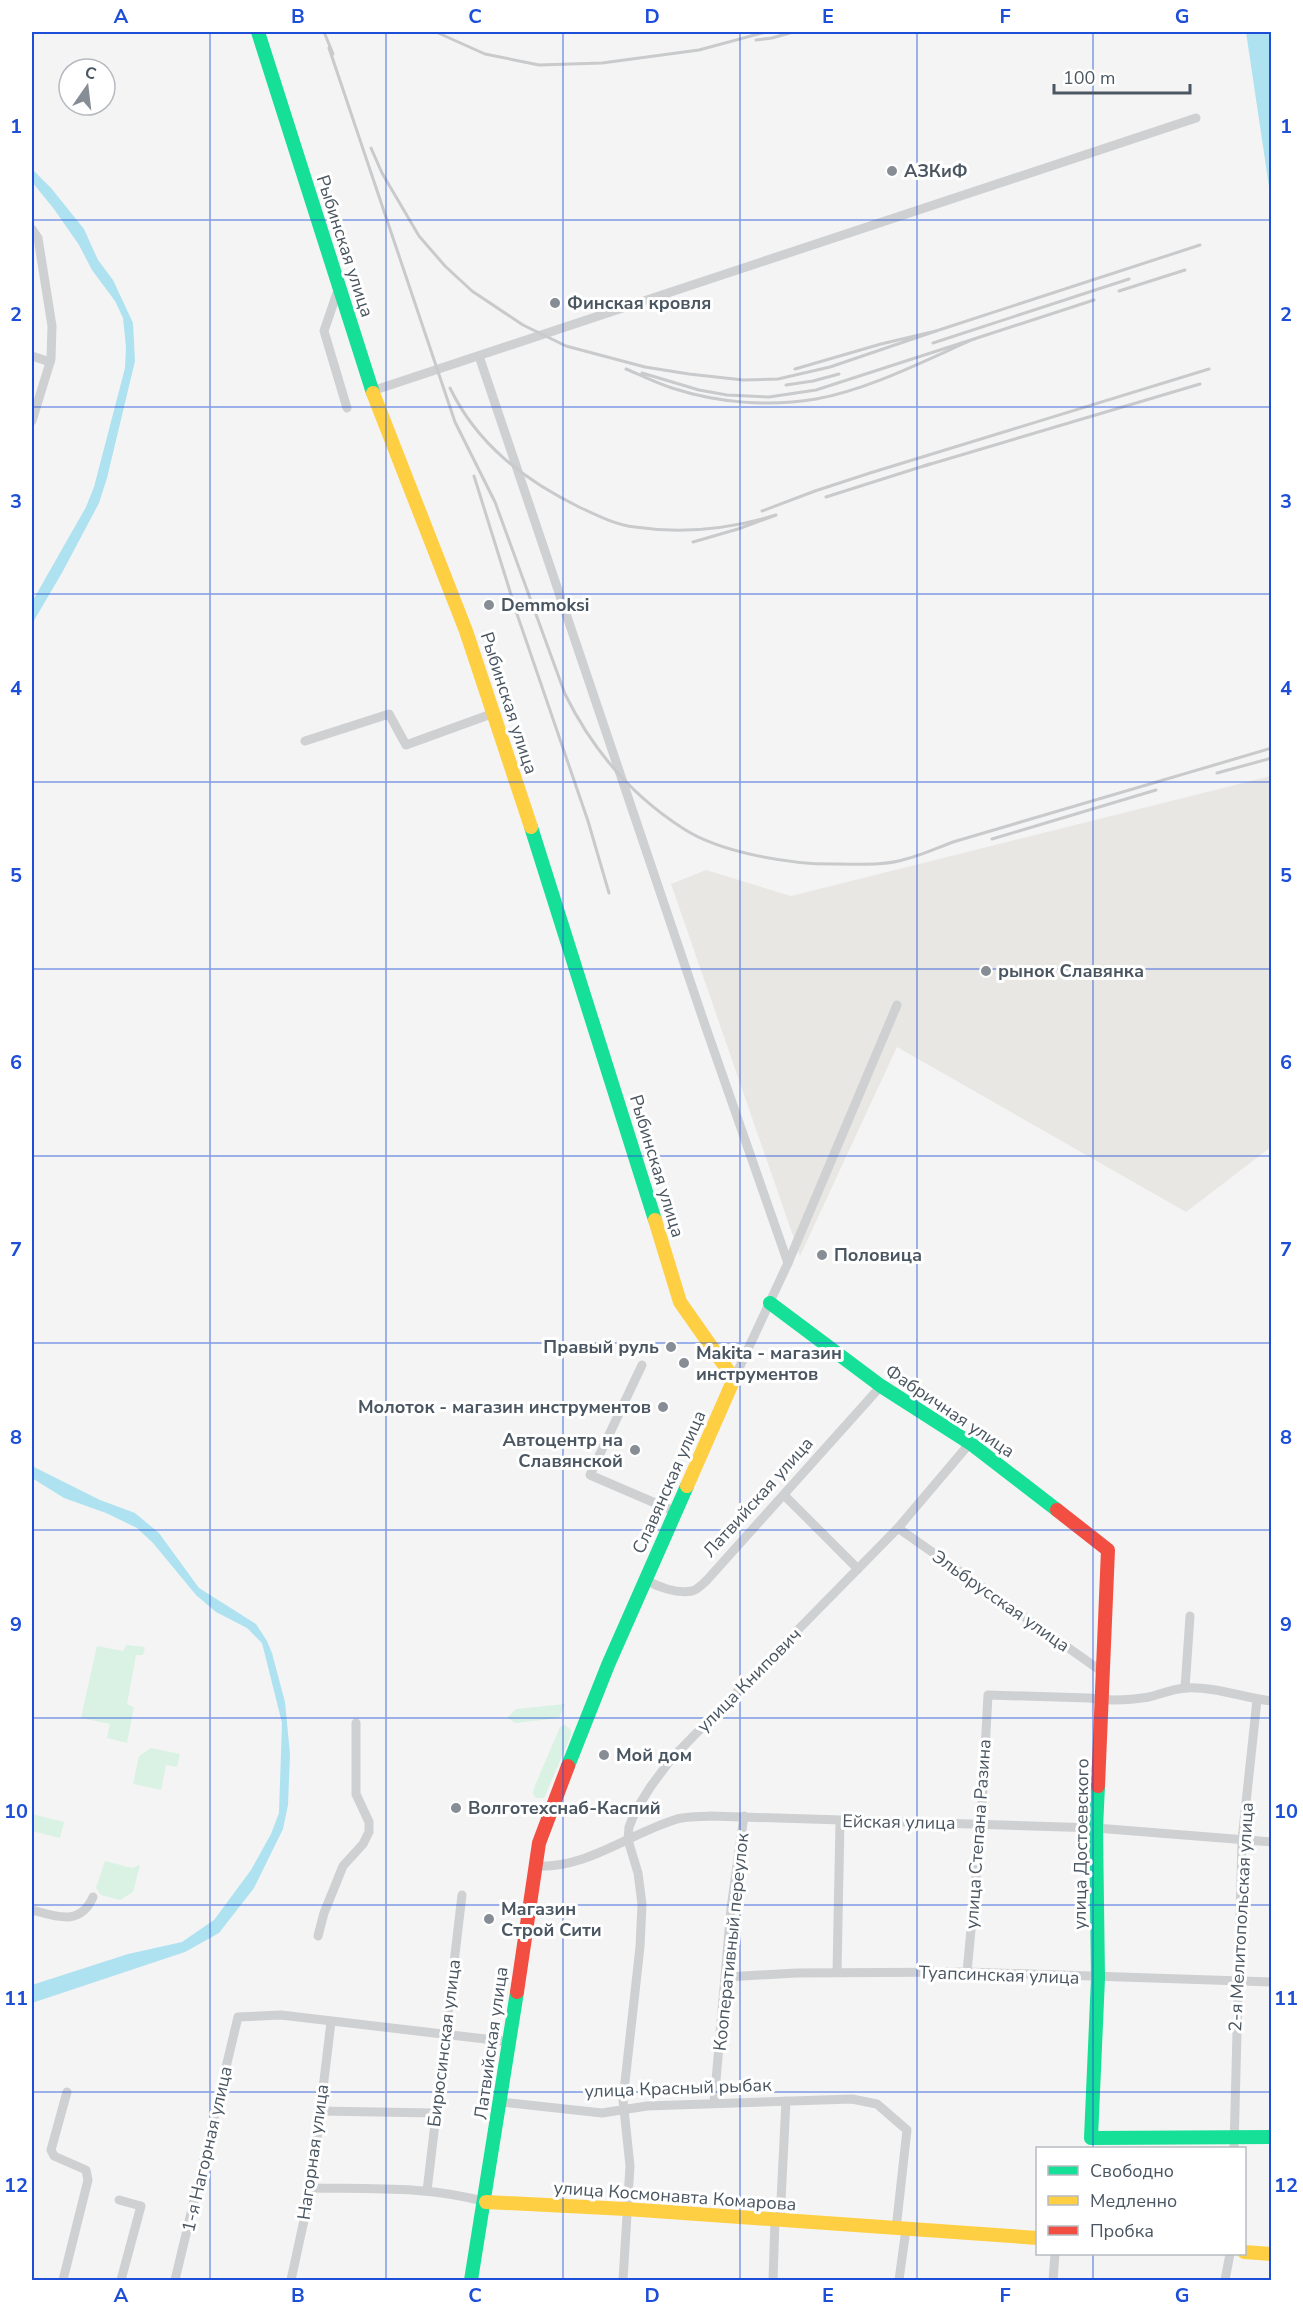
<svg xmlns="http://www.w3.org/2000/svg" width="1303" height="2312" font-family="'Nunito Sans',sans-serif">
<style>
.commercial{fill:#e8e7e3}
.green{fill:#d9f2e3}
.water{fill:#aee2f0}
.lines{fill:none;stroke-linecap:round;stroke-linejoin:round}
.street{stroke:#ced0d2;stroke-width:9}
.fast{stroke:#16e098;stroke-width:14}
.slow{stroke:#ffcf43;stroke-width:14}
.jam{stroke:#f24e42;stroke-width:14}
.rail{stroke:#c9cacc;stroke-width:3}
.grid{fill:none;stroke:#1d4ed8;stroke-width:1.5;stroke-opacity:0.55}
.poi-dot{fill:#868d94;stroke:#fff;stroke-width:2}
.labels{text-anchor:middle;dominant-baseline:central;stroke-width:6;stroke-linejoin:round;paint-order:stroke}
.poi-label{font-size:18px;font-weight:bold;fill:#4a5661;stroke:#fff;text-anchor:start}
.street-label{font-size:18px;fill:#4a5661;stroke:#fff}
.neatline{fill:none;stroke:#1d4ed8;stroke-width:2}
.grid-label{font-size:20px;text-anchor:middle;font-weight:bold;fill:#1d4ed8}
</style>
<rect width="100%" height="100%" fill="#f4f4f4"/>
<!-- commercial -->
<polygon class="commercial" points="1271,776 1271,1147 1186,1212 897,1047 800,1256 671,884 706,870 791,896"/>
<!-- green -->
<g class="green">
<polygon points="127,1645 145,1647 143,1655 136,1655 127,1704 134,1707 127,1743 107,1738 110,1724 81,1718 97,1646 123,1651"/>
<polygon points="565,1704 559,1718 516,1723 507,1718 516,1709"/>
<polygon points="565,1725 571,1730 571,1735 544,1798 536,1798 533,1794 534,1788 560,1727"/>
<polygon points="151,1748 180,1754 177,1767 166,1765 161,1790 133,1784 139,1756"/>
<polygon points="32,1814 64,1822 60,1838 32,1831"/>
<polygon points="105,1861 132,1868 140,1865 133,1892 120,1900 101,1895 96,1888"/>
</g>
<!-- water -->
<g class="water">
<polygon points="1246,32 1271,32 1271,200"/>
<polygon points="32,169 51,188 84,229 98,260 113,280 133,323 135,361 107,478 99,503 63,571 32,624 32,602 86,507 94,487 125,368 126,347 123,318 115,301 92,270 79,245 54,209 32,182"/>
<polygon points="32,1466 100,1500 135,1513 159,1533 199,1588 256,1624 267,1641 272,1653 285,1702 290,1754 288,1805 283,1829 254,1888 219,1933 185,1952 32,2003 32,1985 128,1954 182,1942 214,1920 251,1870 271,1834 279,1813 282,1723 262,1643 247,1628 216,1612 196,1595 153,1543 137,1528 106,1513 64,1498 32,1478"/>
</g>
<g class="lines">
<!-- street -->
<g class="street">
<polyline points="32,229 38,238 52,326 51,359 32,421"/>
<polyline points="339,287 324,331 347,408"/>
<polyline points="32,356 50,362"/>
<polyline points="479,356 705,1025 788,1263"/>
<polyline points="372,391 1196,118"/>
<polyline points="305,741 389,714 406,745 494,713"/>
<polyline points="642,1365 590,1475 676,1512"/>
<polyline points="734,1379 788,1263 897,1005"/>
<polyline points="785,1496 858,1569"/>
<polyline points="898,1528 1104,1673"/>
<path d="M646,1580C658,1587 677,1594 692,1591C697,1590 703,1584 707,1580L881,1386"/>
<polyline points="1185,1688 1190,1616"/>
<path d="M535,1866C586,1869 627,1835 674,1820C685,1816 699,1817 710,1816L1096,1828L1272,1842"/>
<path d="M32,1910C56,1916 80,1927 93,1897"/>
<polyline points="318,1936 324,1913 343,1866 363,1844 369,1832 369,1822 356,1794 356,1723"/>
<polyline points="837,1972 840,1821"/>
<path d="M967,1972L981,1824L988,1695L1089,1698C1108,1701 1130,1700 1149,1697C1160,1694 1173,1689 1185,1688C1215,1686 1243,1698 1272,1701"/>
<polyline points="726,1977 796,1973 967,1972 1272,1982"/>
<polyline points="501,2102 602,2113 647,2106 852,2099 877,2104 907,2130 896,2229"/>
<polyline points="714,2103 731,1908 744,1816"/>
<polyline points="320,2111 435,2113"/>
<polyline points="1234,2148 1242,1840 1257,1700"/>
<path d="M311,2188C370,2189 429,2186 486,2202"/>
<polyline points="427,2191 462,1895"/>
<polyline points="119,2200 141,2206 121,2280"/>
<polyline points="780,2221 786,2101"/>
<polyline points="63,2280 88,2180 86,2170 54,2156 51,2150 67,2092"/>
<polyline points="175,2280 238,2017 281,2015 511,2042"/>
<polyline points="291,2280 311,2188 331,2022"/>
<polyline points="623,2280 630,2166 623,2100 640,1947 642,1904 638,1873 628,1840 629,1827 636,1810 651,1786 672,1758 898,1528 970,1443"/>
<polyline points="773,2280 775,2220"/>
<polyline points="899,2280 906,2229"/>
<polyline points="1053,2280 1055,2254"/>
<polyline points="1225,2280 1230,2254"/>
</g>
<!-- fast -->
<g class="fast">
<polyline points="258,32 373,393"/>
<polyline points="531,827 655,1220"/>
<polyline points="770,1303 881,1386 970,1443 1057,1510"/>
<polyline points="568,1766 608,1665 687,1486"/>
<polyline points="1098,1786 1096,1828 1098,1978 1091,2138 1272,2137"/>
<polyline points="471,2280 517,1992"/>
</g>
<!-- slow -->
<g class="slow">
<polyline points="373,393 466,631 531,827"/>
<polyline points="655,1220 680,1302 734,1379 687,1486"/>
<polyline points="486,2202 626,2209 1038,2238"/>
<polyline points="1244,2252 1272,2254"/>
</g>
<!-- jam -->
<g class="jam">
<polyline points="1057,1510 1108,1550 1098,1786"/>
<polyline points="517,1992 539,1843 568,1766"/>
</g>
<!-- rail -->
<g class="rail">
<polyline points="324,32 333,54"/>
<polyline points="436,32 485,54 539,65 602,63 699,50 766,32"/>
<polyline points="756,40 772,38 793,32"/>
<path d="M329,48L455,422L495,502L565,694C592,749 632,796 684,829C721,853 793,865 838,864C860,864 884,866 906,859C922,855 937,848 953,842L1272,748"/>
<polyline points="371,148 382,173 419,236 445,266 472,291 523,325 566,346 645,367 689,374 743,380 778,379 830,367 936,331 881,344 795,369"/>
<polyline points="1119,291 1185,270"/>
<polyline points="936,331 1200,245"/>
<polyline points="974,339 1094,300"/>
<polyline points="933,343 1129,279"/>
<path d="M626,369C641,375 656,383 672,388C718,403 769,407 816,399C868,390 926,360 974,339L816,390L769,397L727,395L699,390L642,373"/>
<polyline points="786,385 813,381 839,374"/>
<path d="M450,388C477,444 524,480 579,507C596,515 616,525 635,527C682,534 730,529 776,515L738,529L693,542"/>
<polyline points="924,466 1200,384"/>
<polyline points="474,476 518,617 588,821 609,893"/>
<polyline points="826,497 930,464"/>
<polyline points="762,511 815,491 870,473 1209,369"/>
<polyline points="1217,773 1272,758"/>
<polyline points="992,839 1156,790"/>
</g>
</g>
<!-- grid -->
<path class="grid" d="M210,32V2280M386,32V2280M563,32V2280M740,32V2280M917,32V2280M1093,32V2148M32,220H1272M32,407H1272M32,594H1272M32,782H1272M32,969H1272M32,1156H1272M32,1343H1272M32,1530H1272M32,1718H1272M32,1905H1272M32,2092H1272M1093,2254V2280"/>
<!-- markers -->
<g class="poi-dot">
<circle cx="892" cy="171" r="6"/>
<circle cx="555" cy="303" r="6"/>
<circle cx="489" cy="605" r="6"/>
<circle cx="986" cy="971" r="6"/>
<circle cx="822" cy="1255" r="6"/>
<circle cx="671" cy="1347" r="6"/>
<circle cx="684" cy="1363" r="6"/>
<circle cx="663" cy="1407" r="6"/>
<circle cx="635" cy="1450" r="6"/>
<circle cx="604" cy="1755" r="6"/>
<circle cx="456" cy="1808" r="6"/>
<circle cx="489" cy="1919" r="6"/>
</g>
<g class="labels">
<!-- poi labels -->
<g class="poi-label">
<text x="904" y="171">АЗКиФ</text>
<text x="567" y="303">Финская кровля</text>
<text x="501" y="605">Demmoksi</text>
<text x="998" y="971">рынок Славянка</text>
<text x="834" y="1255">Половица</text>
<text x="659" y="1347" text-anchor="end">Правый руль</text>
<text x="696" y="1353">Makita - магазин<tspan x="696" dy="21">инструментов</tspan></text>
<text x="651" y="1407" text-anchor="end">Молоток - магазин инструментов</text>
<text x="623" y="1440" text-anchor="end">Автоцентр на<tspan x="623" dy="21">Славянской</tspan></text>
<text x="616" y="1755">Мой дом</text>
<text x="468" y="1808">Волготехснаб-Каспий</text>
<text x="501" y="1909">Магазин<tspan x="501" dy="21">Строй Сити</tspan></text>
</g>
<!-- street labels -->
<g class="street-label">
<text transform="translate(345 246) rotate(72)">Рыбинская улица</text>
<text transform="translate(509 703) rotate(72)">Рыбинская улица</text>
<text transform="translate(657 1166) rotate(73)">Рыбинская улица</text>
<text transform="translate(950 1411) rotate(34)">Фабричная улица</text>
<text transform="translate(669 1482) rotate(-66)">Славянская улица</text>
<text transform="translate(758 1497) rotate(-48)">Латвийская улица</text>
<text transform="translate(1001 1601) rotate(35)">Эльбрусская улица</text>
<text transform="translate(749 1680) rotate(-45)">улица Книпович</text>
<text transform="translate(899 1822) rotate(1)">Ейская улица</text>
<text transform="translate(978 1834) rotate(-86)">улица Степана Разина</text>
<text transform="translate(1081 1844) rotate(-89)">улица Достоевского</text>
<text transform="translate(1241 1917) rotate(-87)">2-я Мелитопольская улица</text>
<text transform="translate(731 1942) rotate(-84)">Кооперативный переулок</text>
<text transform="translate(999 1975) rotate(2)">Туапсинская улица</text>
<text transform="translate(444 2043) rotate(-83)">Бирюсинская улица</text>
<text transform="translate(491 2043) rotate(-82)">Латвийская улица</text>
<text transform="translate(678 2088) rotate(-2)">улица Красный рыбак</text>
<text transform="translate(207 2149) rotate(-77)">1-я Нагорная улица</text>
<text transform="translate(313 2152) rotate(-82)">Нагорная улица</text>
<text transform="translate(675 2196) rotate(4)">улица Космонавта Комарова</text>
</g>
</g>
<!-- border -->
<rect width="1303" height="2312" fill="none" stroke="#ffffff" stroke-width="66"/>
<!-- legend -->
<rect x="1036" y="2147" width="210" height="108" fill="#ffffff" stroke="#b7bbc0" stroke-width="1.5"/>
<rect x="1048" y="2166" width="30" height="9" fill="#16e098" stroke="#b7bbc0" stroke-width="1.5"/>
<text x="1090" y="2177" font-size="18" fill="#4a5661">Свободно</text>
<rect x="1048" y="2196" width="30" height="9" fill="#ffcf43" stroke="#b7bbc0" stroke-width="1.5"/>
<text x="1090" y="2207" font-size="18" fill="#4a5661">Медленно</text>
<rect x="1048" y="2226" width="30" height="9" fill="#f24e42" stroke="#b7bbc0" stroke-width="1.5"/>
<text x="1090" y="2237" font-size="18" fill="#4a5661">Пробка</text>
<!-- north arrow -->
<g transform="translate(87 87) rotate(14)"><circle r="28" fill="#ffffff" stroke="#b7bbc0" stroke-width="1.5"/>
<path d="M0-4.5L10 22L0 15L-10 22Z" fill="#868d94"/>
<text y="-9" font-size="16" font-weight="bold" text-anchor="middle" fill="#4a5661">С</text>
</g>
<!-- scale -->
<path d="M1054 84v9h136v-9" fill="none" stroke="#4a5661" stroke-width="3"/>
<text x="1063" y="84" font-size="18" fill="#4a5661" stroke="#ffffff" stroke-width="4.5" paint-order="stroke">100 m</text>
<rect x="33" y="33" width="1237" height="2246" class="neatline"/>
<g class="grid-label">
<text x="121" y="23">A</text>
<text x="298" y="23">B</text>
<text x="475" y="23">C</text>
<text x="652" y="23">D</text>
<text x="828" y="23">E</text>
<text x="1005" y="23">F</text>
<text x="1182" y="23">G</text>
<text x="16" y="133">1</text>
<text x="1286" y="133">1</text>
<text x="16" y="321">2</text>
<text x="1286" y="321">2</text>
<text x="16" y="508">3</text>
<text x="1286" y="508">3</text>
<text x="16" y="695">4</text>
<text x="1286" y="695">4</text>
<text x="16" y="882">5</text>
<text x="1286" y="882">5</text>
<text x="16" y="1069">6</text>
<text x="1286" y="1069">6</text>
<text x="16" y="1256">7</text>
<text x="1286" y="1256">7</text>
<text x="16" y="1444">8</text>
<text x="1286" y="1444">8</text>
<text x="16" y="1631">9</text>
<text x="1286" y="1631">9</text>
<text x="16" y="1818">10</text>
<text x="1286" y="1818">10</text>
<text x="16" y="2005">11</text>
<text x="1286" y="2005">11</text>
<text x="16" y="2192">12</text>
<text x="1286" y="2192">12</text>
<text x="121" y="2302">A</text>
<text x="298" y="2302">B</text>
<text x="475" y="2302">C</text>
<text x="652" y="2302">D</text>
<text x="828" y="2302">E</text>
<text x="1005" y="2302">F</text>
<text x="1182" y="2302">G</text>
</g>
</svg>
